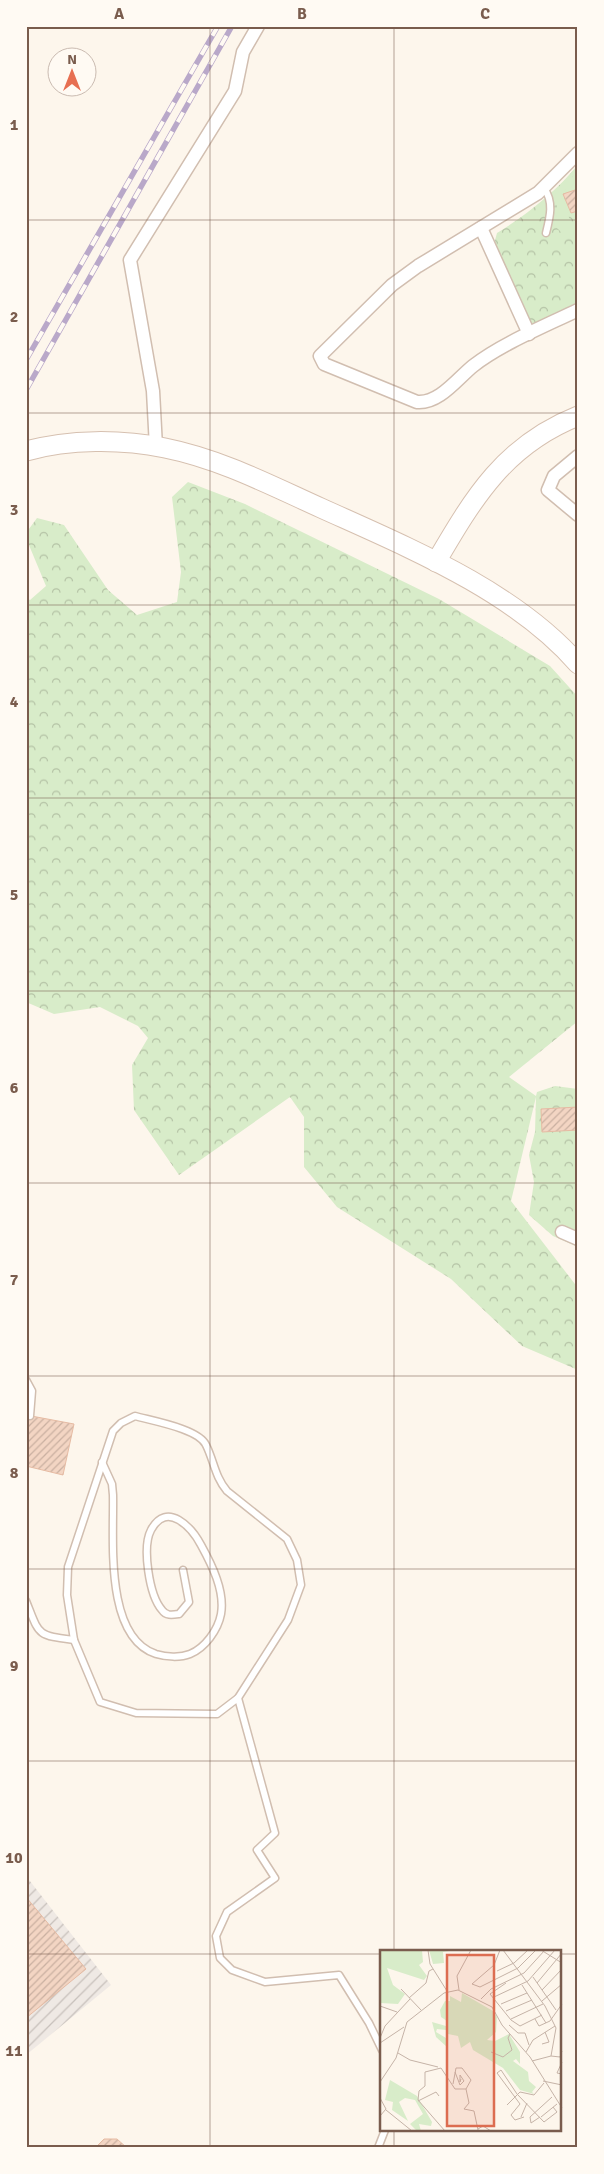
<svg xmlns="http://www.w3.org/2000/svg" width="604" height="2174" font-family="Signika,sans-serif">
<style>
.industrial{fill:url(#industrial-furrows)}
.forest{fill:url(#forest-crowns)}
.garden{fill:#d8ecc9}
.building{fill:url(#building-hatch);stroke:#e6bba3}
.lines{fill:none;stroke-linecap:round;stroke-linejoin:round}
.lane-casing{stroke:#d1beb0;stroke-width:9}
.street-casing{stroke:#d1beb0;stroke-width:15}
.secondary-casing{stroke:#d6c0b0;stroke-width:21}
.path{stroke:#d9b8a5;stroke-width:2.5;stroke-dasharray:1 4;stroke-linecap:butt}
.lane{stroke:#fff;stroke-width:6}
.street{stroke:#fff;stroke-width:12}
.secondary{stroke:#fff;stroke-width:19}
.rail-casing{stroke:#b9a8c9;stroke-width:5.5}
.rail{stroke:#fffaf3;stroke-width:4;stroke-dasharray:11;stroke-linecap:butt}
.grid{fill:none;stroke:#7a5c4d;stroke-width:1;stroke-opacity:0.55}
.inset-road{fill:none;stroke:#c5b3a7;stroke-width:1}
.view{fill:#dc6d51;fill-opacity:0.15;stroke:#dc6d51;stroke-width:2.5}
.inset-edge{fill:none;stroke:#7a5c4d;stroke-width:2.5}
.neatline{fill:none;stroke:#7a5c4d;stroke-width:2}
.grid-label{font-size:16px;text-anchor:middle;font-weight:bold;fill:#7a5c4d}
</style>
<defs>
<pattern id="industrial-furrows" width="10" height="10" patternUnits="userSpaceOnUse" patternTransform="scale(1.25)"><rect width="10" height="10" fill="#efe9e4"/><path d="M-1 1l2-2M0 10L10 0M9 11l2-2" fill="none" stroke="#c7c0bb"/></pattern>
<pattern id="forest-crowns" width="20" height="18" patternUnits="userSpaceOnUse" patternTransform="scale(1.25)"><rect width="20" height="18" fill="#d8ecc9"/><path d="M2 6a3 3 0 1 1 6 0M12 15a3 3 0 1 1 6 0" fill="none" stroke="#b4c2a5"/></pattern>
<pattern id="building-hatch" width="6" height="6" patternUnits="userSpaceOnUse" patternTransform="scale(1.25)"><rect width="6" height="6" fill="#f3d5c3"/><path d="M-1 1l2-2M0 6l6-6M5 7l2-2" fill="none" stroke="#cab0a1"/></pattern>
</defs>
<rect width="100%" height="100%" fill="#fdf6ec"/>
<!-- industrial -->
<polygon class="industrial" points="26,1876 111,1985 26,2055"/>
<!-- forest -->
<g class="forest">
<path d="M578,165V302L534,324L527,321L494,244L497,233C527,215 555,192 578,165Z"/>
<polygon points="188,482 245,504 439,599 550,666 578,697 578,1021 509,1077 536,1096 537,1092 555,1086 578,1089 578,1247 553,1236 529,1215 534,1182 529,1155 535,1132 536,1097 511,1201 578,1288 578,1370 522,1346 451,1279 337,1207 304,1167 304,1117 290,1097 179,1175 134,1110 132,1065 148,1038 138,1026 100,1007 54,1014 26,1002 26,598 30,600 46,586 26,538 26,533 37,518 64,525 108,590 137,615 177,602 181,572 172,497"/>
</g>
<!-- garden -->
<polygon class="garden" points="578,165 578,172 571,178 576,184 561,192 573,230 561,232 554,225 557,215 557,189"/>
<!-- building -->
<g class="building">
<polygon points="578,189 578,211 571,213 563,194"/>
<polygon points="578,1107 578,1130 542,1132 541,1109"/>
<polygon points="26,1415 74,1424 63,1475 26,1466"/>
<polygon points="26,1897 86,1969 26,2018"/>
<polygon points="104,2139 117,2139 127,2148 95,2148"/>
</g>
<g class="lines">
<!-- lane casing -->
<g class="lane-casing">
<g id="lane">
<path d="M544,188C554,202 550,217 546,233"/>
<polyline points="26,1380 32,1391 30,1416"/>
<path d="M135,1416C153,1421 199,1429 206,1445C214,1461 215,1477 227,1491L287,1539L297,1560L301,1585L288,1620L238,1698L217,1714L136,1713L100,1702L74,1640L67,1595L68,1567L113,1431L121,1423Z"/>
<path d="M102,1462L112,1484L113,1495C114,1538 104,1637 156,1654C166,1657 180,1658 190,1654C205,1648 218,1630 221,1614C225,1591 212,1565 201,1545C192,1528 167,1500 151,1530C142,1547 149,1595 162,1610C166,1616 172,1615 179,1614L189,1602L183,1570"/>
<path d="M26,1601C40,1636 36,1635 74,1640"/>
<polyline points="238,1698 275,1833 257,1850 275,1878 227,1912 216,1936 220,1958 232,1970 265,1982 339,1975 369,2023 382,2050"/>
<polyline points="378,2148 385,2130"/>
</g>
</g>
<!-- street casing -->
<g class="street-casing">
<g id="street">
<path d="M578,153L538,193L418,266L392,285L320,356L324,364L417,402C439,404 457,379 473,366C501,344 545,326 578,310"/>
<polyline points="481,228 529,334"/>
<polyline points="156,447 153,391 130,260 235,91 243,52 258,26"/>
<polyline points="578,456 554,476 548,490 578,515"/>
<polyline points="562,1232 578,1239"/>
</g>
</g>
<!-- secondary casing -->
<g class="secondary-casing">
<g id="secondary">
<path d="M26,451C70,439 121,439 165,448C220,459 270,485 321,508C407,547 515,591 578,664"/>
<path d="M436,562C474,497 505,445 578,416"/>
</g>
</g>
<!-- path -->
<polyline class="path" points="578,1149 576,1166 578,1193"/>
<!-- lane -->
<use href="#lane" class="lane"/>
<!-- street -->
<use href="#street" class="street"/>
<!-- secondary -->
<use href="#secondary" class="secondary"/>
<!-- rail casing -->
<g class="rail-casing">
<g id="rail">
<polyline points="26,360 218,26"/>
<polyline points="26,390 232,26"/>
</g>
</g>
<!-- rail -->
<use href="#rail" class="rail"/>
</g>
<!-- grid -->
<path class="grid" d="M210,26V2148M394,26V1952M26,220H578M26,413H578M26,605H578M26,798H578M26,991H578M26,1183H578M26,1376H578M26,1569H578M26,1761H578M26,1954H382M560,1954H578M394,2130V2148"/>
<!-- overview -->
<g transform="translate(380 1950)">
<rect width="181" height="181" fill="#fdf6ec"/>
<path d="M0,0H42L43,12L39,15L47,26L44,30L7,18L13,35L25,44L18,54L0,53ZM49,0H75L63,2L64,13L53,14ZM82,43L113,61L117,67L116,82L107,90L115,91L129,84L140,102V114L136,109L133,111L148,122L149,131L156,137L152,142L154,144L140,140L123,118L93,100L90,92L81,98L78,86L68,84L67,71L61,67L60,60L65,51H70V46L81,52ZM52,72L66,76V80L57,79L56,82L66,88L67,97L56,87ZM10,130L37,146L52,172L51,176L39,174L41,181H37L30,174L43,164L35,150L25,148L19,152L28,171L12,160L13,152L5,150Z" fill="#d8ecc9"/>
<path class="inset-road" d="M48,0L50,14L67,41M120,0L114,15L92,34L100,37L138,18L156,0M123,0L165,56L176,78L171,106L152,111M161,0L182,13M117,21L134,13L148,0M153,27L176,60M126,33L110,44L131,70L140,76L162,65M157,33L182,3M142,35L166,73M21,39L41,60M79,40L77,26L91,0M162,40L182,19M114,47L148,31L175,0M29,48L46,33L49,21L53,19M101,49L111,39L144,23L165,0M162,51L182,34M121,54L147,43M0,56L17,62M126,61L152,50M131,69L163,54M155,69L159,76L170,71L182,54M129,75L138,83H145L149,95M0,88L5,76L30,49M0,93L24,77M162,94L169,92L165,82M111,102L123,107L132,100L128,88L130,84M146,102L153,90L175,76M18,103L30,110L58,117M171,106L180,107L182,101M182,112L177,123L182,124M61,118L45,122V136L39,141L38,150L65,181M61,118L75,139H86M75,122L80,135L84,131L80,125V132L81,129M163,131L182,135M0,132L16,108L27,72L64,43L78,40L112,57L122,75L150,107L182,158M73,134L76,118H82L91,130L86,139L89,153L84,159L94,161L98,180M0,148L6,159L0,166M38,151L56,142L59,146M127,155L140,142L154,145L164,133M6,160L32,181M141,167L147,153M144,167L135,170L131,165L140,154L117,123L121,120L137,144L164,172L177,162L173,157M160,167L151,173L150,167L172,147M161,167L177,154M98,179L103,176L111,181"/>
<path class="view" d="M67,5H114V176H67Z"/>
<rect width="181" height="181" class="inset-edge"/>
</g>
<!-- border -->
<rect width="604" height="2174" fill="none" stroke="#fffaf3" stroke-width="55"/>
<!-- north arrow -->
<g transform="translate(72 72)"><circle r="24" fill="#fffaf3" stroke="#cabbb1"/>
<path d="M0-4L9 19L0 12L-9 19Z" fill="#e76f51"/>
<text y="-8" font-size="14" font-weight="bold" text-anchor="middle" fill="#7a5c4d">N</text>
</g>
<rect x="28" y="28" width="548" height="2118" class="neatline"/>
<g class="grid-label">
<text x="119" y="19">A</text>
<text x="302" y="19">B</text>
<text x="485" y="19">C</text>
<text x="14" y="130">1</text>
<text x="14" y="322">2</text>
<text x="14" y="515">3</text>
<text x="14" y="707">4</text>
<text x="14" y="900">5</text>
<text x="14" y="1093">6</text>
<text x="14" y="1285">7</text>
<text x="14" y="1478">8</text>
<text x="14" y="1671">9</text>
<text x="14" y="1863">10</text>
<text x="14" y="2056">11</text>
</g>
</svg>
